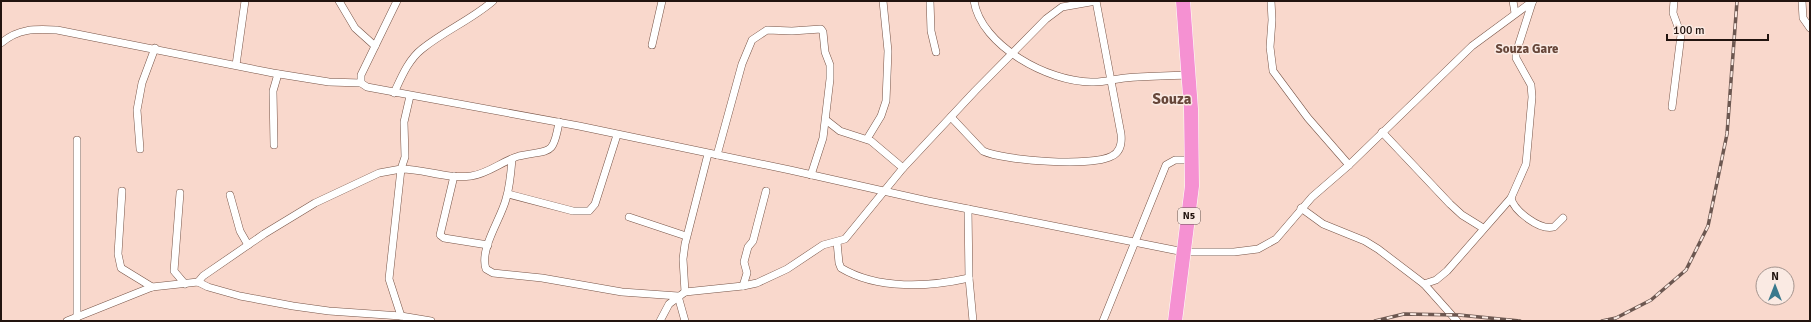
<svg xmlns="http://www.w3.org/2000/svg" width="1811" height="322" font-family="Signika,sans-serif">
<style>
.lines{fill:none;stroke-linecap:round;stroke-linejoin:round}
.street-casing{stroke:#775447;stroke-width:8}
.highway-casing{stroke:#fff;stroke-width:15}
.street{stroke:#fff;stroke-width:7}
.highway{stroke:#f591d2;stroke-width:14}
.rail-casing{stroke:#6c5750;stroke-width:3.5}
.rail{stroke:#faeae3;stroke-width:2;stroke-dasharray:6;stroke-linecap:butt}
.labels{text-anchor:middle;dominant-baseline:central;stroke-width:3;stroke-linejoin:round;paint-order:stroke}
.shield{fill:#faeae3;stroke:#63544f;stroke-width:1}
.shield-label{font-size:10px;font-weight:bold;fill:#22140f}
.quarter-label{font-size:13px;font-weight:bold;fill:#674639;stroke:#faeae3}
.district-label{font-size:15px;font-weight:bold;fill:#674639;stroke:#faeae3}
</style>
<rect width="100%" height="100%" fill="#f9d8cc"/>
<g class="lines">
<!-- street casing -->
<g class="street-casing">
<g id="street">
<polyline points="339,1 355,28 375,46"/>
<polyline points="930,1 931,31 936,52"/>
<path d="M974,1C981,46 1049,82 1091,82C1102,83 1114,79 1125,78C1146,76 1167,76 1188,75"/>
<polyline points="1271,1 1272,20 1270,47 1273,71 1308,118 1349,165"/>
<polyline points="1513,1 1515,13"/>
<polyline points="1802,1 1803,18 1810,28"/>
<path d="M1532,3L1516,53V58L1531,85L1532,97L1526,164L1511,198C1514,211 1540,231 1554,227L1563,218"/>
<path d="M1,43C19,28 35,29 57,30L273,73L329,82L361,83L367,87L579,126L790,170L928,201L1184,252H1234L1258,249L1276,239L1312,197L1349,165L1472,46L1533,1"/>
<polyline points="652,45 662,1"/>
<polyline points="236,65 245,1"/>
<polyline points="361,83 361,75 397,1"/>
<path d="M394,93C401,78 408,60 422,49C444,31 471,20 493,1"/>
<polyline points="1672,107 1681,35 1673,13 1674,1"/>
<path d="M951,117L983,151C1005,161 1092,167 1112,156C1120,152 1122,143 1121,134L1096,1"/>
<polyline points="826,120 840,131 871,141 903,168"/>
<polyline points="1382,132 1450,204 1462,215 1483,228"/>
<polyline points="867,139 881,116 886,101 888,51 883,1"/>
<polyline points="274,145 273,91 278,74"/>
<polyline points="140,149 137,110 142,83 155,48"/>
<polyline points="717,155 742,64 752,40 767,30 792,31 821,29 823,32 825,52 830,65 830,79 823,138 811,175"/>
<path d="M512,159C511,172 510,186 506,199C501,219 479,249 486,269L493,273L542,278L622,292L678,296L685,321"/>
<polyline points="454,176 440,235 444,238 488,245"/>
<polyline points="122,191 118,254 121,268 152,287"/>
<polyline points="180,193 174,271 185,284"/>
<polyline points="508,194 573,211 589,211 595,204 617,135"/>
<polyline points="230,195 240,231 248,245"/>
<polyline points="1301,208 1323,224 1365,241 1378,249 1424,284 1436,280 1447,271 1511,198"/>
<polyline points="968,209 969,278 973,321"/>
<polyline points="629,217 686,236"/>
<path d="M837,242L839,263L841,268C878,290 929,287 969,278"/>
<polyline points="198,282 203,276 264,234 315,203 379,173 401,169 405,157 404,122 410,96"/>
<polyline points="1424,284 1457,321"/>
<polyline points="743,286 747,273 744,262 748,247 753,241 766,191"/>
<polyline points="685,292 683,259 685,244 708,154"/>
<path d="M401,316L389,279L401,169C425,169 445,179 471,176C488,174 502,161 519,156C549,149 553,158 559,122"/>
<polyline points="77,317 77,140"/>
<polyline points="67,321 152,287 198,282 208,287 240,296 293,306 329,311 401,316 431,321"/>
<polyline points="660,321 669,304 685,292 743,286 757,283 787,269 823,245 845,239 903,168 975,91 1046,19 1062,7 1096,1"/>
<polyline points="1103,321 1166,165 1175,160 1192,160"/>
</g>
</g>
<!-- highway casing -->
<g class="highway-casing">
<polyline id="highway" points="1175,321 1192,186 1191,109 1183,1"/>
</g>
<!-- street -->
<use href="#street" class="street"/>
<!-- highway -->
<use href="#highway" class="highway"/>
<!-- rail casing -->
<g class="rail-casing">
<g id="rail">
<polyline points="1375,321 1404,314 1459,315 1520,321"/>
<polyline points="1602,321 1616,318 1651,300 1686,270 1708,226 1727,134 1737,1"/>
</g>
</g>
<!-- rail -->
<use href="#rail" class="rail"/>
</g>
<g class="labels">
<!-- shield labels -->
<rect class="shield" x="1178" y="208" width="22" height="16" rx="3"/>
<g class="shield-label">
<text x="1189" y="216">N5</text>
</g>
<!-- quarter labels -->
<g class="quarter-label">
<text x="1527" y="49">Souza Gare</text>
</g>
<!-- district labels -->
<g class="district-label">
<text x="1172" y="99">Souza</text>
</g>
</g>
<!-- border -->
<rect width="1811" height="322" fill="none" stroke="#22140f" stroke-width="4"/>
<!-- north arrow -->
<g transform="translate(1775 286)"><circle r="19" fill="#faeae3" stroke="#a4948e"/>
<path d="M0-3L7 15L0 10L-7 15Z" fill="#39798d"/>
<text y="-6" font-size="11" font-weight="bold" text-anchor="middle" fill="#22140f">N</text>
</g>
<!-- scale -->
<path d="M1667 34v6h101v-6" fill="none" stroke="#22140f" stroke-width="2"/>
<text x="1673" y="34" font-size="12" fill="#22140f" stroke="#faeae3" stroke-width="3" paint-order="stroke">100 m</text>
</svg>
